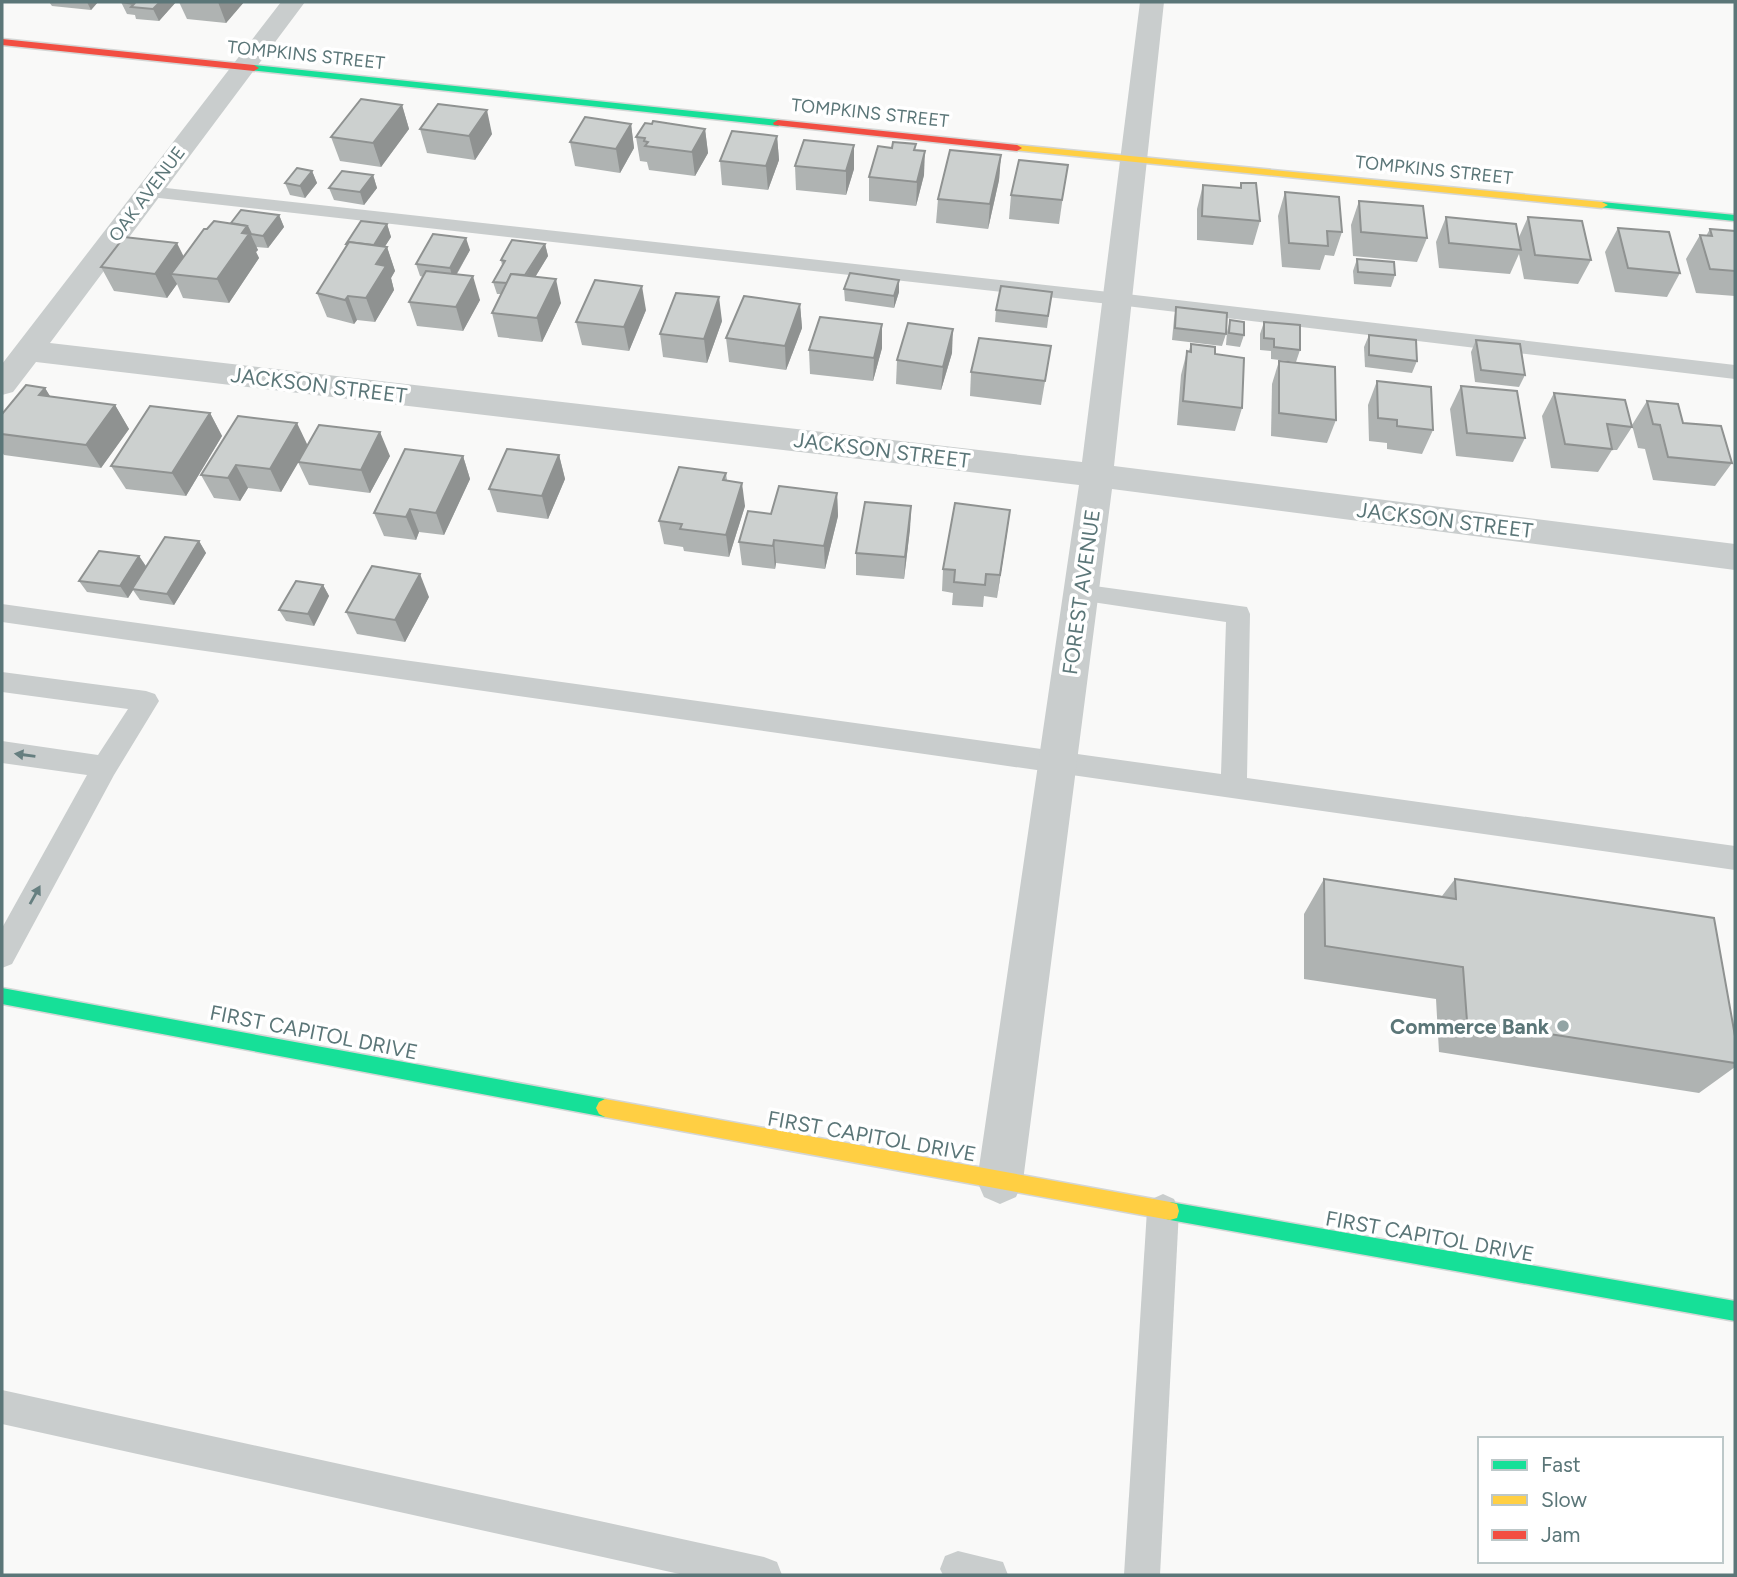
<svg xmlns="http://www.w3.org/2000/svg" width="1737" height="1577" font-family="Figtree,sans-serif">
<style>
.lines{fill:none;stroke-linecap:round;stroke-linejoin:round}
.fast-casing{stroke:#d4d6d5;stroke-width:3}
.slow-casing{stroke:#d4d6d5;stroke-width:3}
.jam-casing{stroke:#d4d6d5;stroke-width:3}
.lane{fill:#c9cdcd;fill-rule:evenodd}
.street{fill:#c9cdcd;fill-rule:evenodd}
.fast{fill:#16e098;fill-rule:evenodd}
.slow{fill:#ffcf43;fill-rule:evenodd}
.jam{fill:#f24e42;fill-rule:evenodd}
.wall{fill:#afb3b2}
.shaded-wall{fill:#8f9291}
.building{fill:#ccd0cf;stroke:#8f9291;stroke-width:2}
.oneway{fill:#667f80}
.poi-dot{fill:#92a4a5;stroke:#fff;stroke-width:2.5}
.labels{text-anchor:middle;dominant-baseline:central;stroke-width:7;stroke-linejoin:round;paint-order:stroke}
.far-street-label{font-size:18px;fill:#5b7678;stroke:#fff}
.street-label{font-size:21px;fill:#5b7678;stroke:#fff}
.poi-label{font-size:21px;font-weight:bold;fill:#5b7678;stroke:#fff;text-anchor:end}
</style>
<rect width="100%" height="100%" fill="#f9f9f8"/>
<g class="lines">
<!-- fast casing -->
<g class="fast-casing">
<g id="fast">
<polygon points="254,65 778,120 783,123 778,126 250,70 250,66"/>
<polygon points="1602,202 1735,215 1735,221 1598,207 1596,205"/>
<polygon points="2,988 605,1099 611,1102 614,1108 611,1114 605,1117 2,1004"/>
<polygon points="1170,1202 1735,1301 1735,1321 1170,1220 1163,1218 1161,1211 1163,1204"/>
</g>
</g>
<!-- slow casing -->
<g class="slow-casing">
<g id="slow">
<polygon points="1017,145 1602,202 1608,205 1602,208 1013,150 1013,146"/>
<polygon points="605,1099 1170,1202 1177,1204 1179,1211 1177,1218 1170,1220 605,1117 599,1114 596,1108 599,1102"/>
</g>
</g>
<!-- jam casing -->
<g class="jam-casing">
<g id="jam">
<polygon points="2,39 254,65 259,68 254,71 2,45"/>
<polygon points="778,120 1017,145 1022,148 1017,151 774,125 773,123"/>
</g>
</g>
<!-- lane -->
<g class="lane">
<polygon points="148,186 1118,293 1735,365 1735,379 1118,305 141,196 139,192"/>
<polygon points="1080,584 1247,607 1250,614 1247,778 1735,846 1735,870 2,622 2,604 1221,774 1226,622 1072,599 1068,593 1072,587"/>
<polygon points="2,672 146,691 155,694 159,701 114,775 12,964 2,968 2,928 87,775 2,763 2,741 98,755 128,709 2,692"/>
<polygon points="1163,1194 1174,1199 1179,1210 1160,1575 1124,1575 1147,1210 1152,1199"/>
<polygon points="2,1390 764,1557 777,1562 782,1575 684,1575 2,1424"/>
<polygon points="958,1551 1003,1562 1008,1575 943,1575 940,1569 945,1556"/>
</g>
<!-- street -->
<polygon class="street" points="281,2 305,2 50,343 1082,462 1140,2 1164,2 1114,466 1735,544 1735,570 1112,489 1023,1181 1016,1197 1000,1204 984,1197 977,1181 1079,485 36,362 13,392 2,395 2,364"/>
<!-- fast -->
<use href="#fast" class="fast"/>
<!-- slow -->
<use href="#slow" class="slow"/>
<!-- jam -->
<use href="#jam" class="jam"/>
</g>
<!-- wall -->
<g class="wall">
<polygon points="49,2 98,2 91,10 52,6"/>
<polygon points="121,2 176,2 159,21 136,19 135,15 127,14"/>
<polygon points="179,2 244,2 226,23 187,19"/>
<polygon points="402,105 409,129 381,167 340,161 331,137"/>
<polygon points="631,124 634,148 620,173 575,166 570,142"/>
<polygon points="420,129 492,134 475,160 427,153"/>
<polygon points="705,129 708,153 695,176 649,170 647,162 640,161 636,137"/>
<polygon points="777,136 779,160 768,190 722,185 720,161"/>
<polygon points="916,144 915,150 924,175 916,206 869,201 869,177 892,148"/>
<polygon points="854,145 854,169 846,195 796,190 795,166"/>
<polygon points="1001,155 999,180 988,229 936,223 938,199"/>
<polygon points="312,171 317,183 305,198 290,195 285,183"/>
<polygon points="373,175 377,188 364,205 334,200 329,188"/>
<polygon points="1241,183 1260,221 1253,245 1197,240 1197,209 1203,185 1240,188"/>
<polygon points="1064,189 1059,224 1009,219 1011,195"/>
<polygon points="1285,192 1342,232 1334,256 1325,255 1320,270 1282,267 1278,216"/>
<polygon points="1359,201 1427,238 1417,262 1353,256 1351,225"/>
<polygon points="279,215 284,227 268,248 256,247 258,250 256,252 259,258 229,303 183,298 177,284 167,298 114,291 101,267 184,256 207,229 231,223"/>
<polygon points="1446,217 1519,237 1528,217 1591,260 1578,284 1524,279 1519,254 1510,274 1439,268 1436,242"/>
<polygon points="387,224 391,237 385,246 387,247 395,271 391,278 394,290 375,322 357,320 354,324 327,317 317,293 347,246 346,244"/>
<polygon points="1618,228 1680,273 1667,297 1615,292 1605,252"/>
<polygon points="1710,229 1735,231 1735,296 1696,293 1686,259 1700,235 1706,236"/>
<polygon points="545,244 548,256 535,277 561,303 542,342 498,337 492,313 501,294 497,294 493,282 502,265 501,260"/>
<polygon points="470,250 457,274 480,300 463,331 417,326 409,302 423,277 420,276 416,264"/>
<polygon points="1357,259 1395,275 1391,287 1354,284 1353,271"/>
<polygon points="899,280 899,292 894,308 845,301 844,289"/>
<polygon points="1052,292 1047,328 995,322 996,310"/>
<polygon points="800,304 802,328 786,370 729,362 726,338"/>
<polygon points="1176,307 1226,334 1222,346 1172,340 1174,319"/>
<polygon points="646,310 629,351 582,345 576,322"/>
<polygon points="1230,320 1244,335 1240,347 1226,345 1227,332"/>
<polygon points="722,321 707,363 663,357 660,334"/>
<polygon points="1264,322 1300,350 1296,362 1271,359 1271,351 1260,350 1260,334"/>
<polygon points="1369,335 1417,361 1412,373 1365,367 1364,347"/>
<polygon points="1476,340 1525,375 1519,387 1475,382 1471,352"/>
<polygon points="1191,344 1215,354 1242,408 1235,431 1177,425 1181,375 1187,351 1189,351"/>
<polygon points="1051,346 1041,405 970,396 971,372"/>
<polygon points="882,348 873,381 810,374 809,350"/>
<polygon points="952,353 941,390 896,384 897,360"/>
<polygon points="1279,361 1336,420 1327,443 1271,436 1272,384"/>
<polygon points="1377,381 1433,430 1422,454 1387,449 1387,443 1369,441 1368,405"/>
<polygon points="1461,386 1525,438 1513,462 1456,456 1450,409"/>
<polygon points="45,388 50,397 115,405 129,429 101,468 4,455 2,452 2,414"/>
<polygon points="1554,393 1632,427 1617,450 1612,450 1598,472 1551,468 1542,416"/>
<polygon points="1647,401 1683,423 1732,463 1715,486 1653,480 1645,449 1638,448 1632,425"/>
<polygon points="210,413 222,436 186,496 126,489 111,466"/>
<polygon points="307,446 390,456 370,493 309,485 298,462 281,492 248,488 240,501 214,498 201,475"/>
<polygon points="559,455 565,479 548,519 497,512 489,489"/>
<polygon points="463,456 470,479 444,535 419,532 416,540 384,536 374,513"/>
<polygon points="726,473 727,480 745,506 729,557 684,551 683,547 664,544 659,521"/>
<polygon points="837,493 838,516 825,569 776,563 775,569 742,565 739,542 771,514"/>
<polygon points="911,506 910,529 904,579 856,575 856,553"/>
<polygon points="1010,510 997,598 984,596 983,607 952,605 953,593 942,591 943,569"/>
<polygon points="199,541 206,553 174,605 140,600 133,590 128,598 87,592 79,581 139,556 146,566"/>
<polygon points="323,585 329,596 314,626 286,621 279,610"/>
<polygon points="429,597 405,642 357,634 346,612"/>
<polygon points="1324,879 1442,896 1455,879 1735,1036 1735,1067 1699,1093 1439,1052 1436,999 1304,979 1304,914"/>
</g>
<!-- shaded-wall -->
<g class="shaded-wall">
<polygon points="87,2 98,2 91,10"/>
<polygon points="160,2 176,2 159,21 153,9"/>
<polygon points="218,2 244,2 226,23"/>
<polygon points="402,105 409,129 381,167 373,143"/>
<polygon points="487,110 492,134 475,160 469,136"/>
<polygon points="631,124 634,148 620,173 616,149"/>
<polygon points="705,129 708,153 695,176 692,152"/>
<polygon points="777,136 779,160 768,190 766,166"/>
<polygon points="854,145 854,169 846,195 846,171"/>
<polygon points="925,151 924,175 916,206 917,182"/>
<polygon points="1001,155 999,180 988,229 990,204"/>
<polygon points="312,171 317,183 305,198 300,186"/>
<polygon points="373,175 377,188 364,205 360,192"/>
<polygon points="279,215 284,227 268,248 263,236"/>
<polygon points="387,224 391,237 377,259 373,247"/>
<polygon points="247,226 258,250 256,252 259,258 229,303 217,279 242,233"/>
<polygon points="466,238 470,250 453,280 450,268"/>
<polygon points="177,243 189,267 171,274 177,284 167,298 155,274"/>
<polygon points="545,244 548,256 523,297 520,285"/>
<polygon points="387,247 395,271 391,278 394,290 375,322 366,298 376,264"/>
<polygon points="473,276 480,300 463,331 456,307"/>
<polygon points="556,279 561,303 542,342 537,318"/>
<polygon points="899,280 899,292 894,308 894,296"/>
<polygon points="642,286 646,310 629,351 624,327"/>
<polygon points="348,296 357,320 354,324 345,300"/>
<polygon points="719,297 722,321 707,363 704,339"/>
<polygon points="800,304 802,328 786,370 785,346"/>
<polygon points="882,324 882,348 873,381 874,358"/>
<polygon points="953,329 952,353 941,390 943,367"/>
<polygon points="45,388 60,412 39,395"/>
<polygon points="115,405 129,429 101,468 86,445"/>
<polygon points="210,413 222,436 186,496 172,473"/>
<polygon points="297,423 308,446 281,492 270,469"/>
<polygon points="380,432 390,456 370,493 361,470"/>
<polygon points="559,455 565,479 548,519 542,496"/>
<polygon points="463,456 470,479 444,535 436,513"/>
<polygon points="236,465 248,488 240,501 228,478"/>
<polygon points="742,483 745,506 729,557 726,535"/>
<polygon points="837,493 838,516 825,569 824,546"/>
<polygon points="911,506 910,529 904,579 905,557"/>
<polygon points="410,509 419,532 416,540 406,517"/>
<polygon points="1010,510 1007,533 997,598 1000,575"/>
<polygon points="774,540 776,563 775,569 773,546"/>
<polygon points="199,541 206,553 174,605 167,594"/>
<polygon points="139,556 147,568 128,598 120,586"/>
<polygon points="420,574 429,597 405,642 395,620"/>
<polygon points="323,585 329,596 314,626 308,614"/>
</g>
<!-- building -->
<g class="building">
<polygon points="121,2 160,2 153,9 131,7 134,4"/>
<polygon points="361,99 402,105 373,143 331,137"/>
<polygon points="438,104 487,110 469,136 420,129"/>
<polygon points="585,117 631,124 616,149 570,142"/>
<polygon points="653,121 705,129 692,152 645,146 648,142 644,141 645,138 636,137 645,123 652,124"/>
<polygon points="732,131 777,136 766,166 720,161"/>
<polygon points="804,140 854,145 846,171 795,166"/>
<polygon points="893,142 916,144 914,150 925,151 917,182 869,177 878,146 892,148"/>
<polygon points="950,150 1001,155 990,204 938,199"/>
<polygon points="1019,160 1068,165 1062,200 1011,195"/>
<polygon points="297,168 312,171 300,186 285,183"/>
<polygon points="342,171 373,175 360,192 329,188"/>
<polygon points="1241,183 1256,183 1260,221 1202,216 1203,185 1241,188"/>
<polygon points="1285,192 1339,197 1342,232 1327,231 1328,246 1289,243"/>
<polygon points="1359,201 1423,206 1427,238 1361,232"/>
<polygon points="241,210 279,215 263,236 251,234 247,226 231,223"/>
<polygon points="1446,217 1516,224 1521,250 1449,243"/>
<polygon points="1528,217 1582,221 1591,260 1535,255"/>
<polygon points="214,221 247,226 242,233 249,234 217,279 171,274 204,229 207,229"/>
<polygon points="361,221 387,224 374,245 349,242 348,244 346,244"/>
<polygon points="1618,228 1669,232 1680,273 1628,268"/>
<polygon points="1710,229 1735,231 1735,271 1710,269 1700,235 1712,236"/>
<polygon points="433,234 466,238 450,268 416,264"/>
<polygon points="124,237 177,243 155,274 101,267"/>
<polygon points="512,240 545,244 525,275 511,274 507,283 493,282 505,261 501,260"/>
<polygon points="349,242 387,247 376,264 386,266 366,298 348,296 345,300 317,293"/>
<polygon points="1357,259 1394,262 1395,275 1358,272"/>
<polygon points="426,271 473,276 456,307 409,302"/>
<polygon points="850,273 899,280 894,296 844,289"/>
<polygon points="511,274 556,279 537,318 492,313"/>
<polygon points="595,280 642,286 624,327 576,322"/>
<polygon points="1001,286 1052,292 1048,316 996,310"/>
<polygon points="676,293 719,297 704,339 660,334"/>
<polygon points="744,296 800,304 785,346 726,338"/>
<polygon points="1176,307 1227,313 1226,334 1175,328"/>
<polygon points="820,317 882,324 874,358 809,350"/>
<polygon points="1230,320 1244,322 1244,335 1229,333"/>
<polygon points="1264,322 1300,325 1300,350 1274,347 1274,339 1264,338"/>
<polygon points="908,323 953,329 943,367 897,360"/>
<polygon points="1369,335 1416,340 1417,361 1369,355"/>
<polygon points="979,338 1051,346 1045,381 971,372"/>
<polygon points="1476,340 1520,344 1525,375 1481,370"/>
<polygon points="1191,344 1215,347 1215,354 1244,358 1242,408 1183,401 1187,351 1191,352"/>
<polygon points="1279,361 1335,367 1336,420 1279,413"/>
<polygon points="1377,381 1431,387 1433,430 1397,426 1397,420 1378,418"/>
<polygon points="26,385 45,388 39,395 115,405 86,445 2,434 2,414"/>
<polygon points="1461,386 1517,391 1525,438 1467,433"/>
<polygon points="1554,393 1625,400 1632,427 1607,424 1612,449 1565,444"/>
<polygon points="1647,401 1678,404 1683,423 1721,426 1732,463 1668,457 1660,425 1653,424"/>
<polygon points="150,406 210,413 172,473 111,466"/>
<polygon points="238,416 297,423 270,469 236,465 228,478 201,475"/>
<polygon points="319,425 380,432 361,470 298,462"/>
<polygon points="405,449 463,456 436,513 410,509 406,517 374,513"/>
<polygon points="507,449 559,455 542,496 489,489"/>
<polygon points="679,467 726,473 723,480 742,483 726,535 680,529 682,524 659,521"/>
<polygon points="779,486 837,493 824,546 774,540 773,546 739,542 748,511 771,514"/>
<polygon points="865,502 911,506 905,557 856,553"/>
<polygon points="955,503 1010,510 1000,575 986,574 985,585 954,582 955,570 943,569"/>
<polygon points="165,537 199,541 167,594 132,589"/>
<polygon points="99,551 139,556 120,586 79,581"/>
<polygon points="372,566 420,574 395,620 346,612"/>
<polygon points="296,581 323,585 308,614 279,610"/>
<polygon points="1324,879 1456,899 1455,879 1714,918 1735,1036 1735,1063 1467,1021 1463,967 1325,946"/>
</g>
<!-- one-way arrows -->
<defs><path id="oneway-solid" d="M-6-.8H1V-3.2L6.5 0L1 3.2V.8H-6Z" transform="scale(1.75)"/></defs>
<g class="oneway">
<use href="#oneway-solid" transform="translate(25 755) rotate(-172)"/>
<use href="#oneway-solid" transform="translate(35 895) rotate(-61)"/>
</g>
<!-- markers -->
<circle class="poi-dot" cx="1563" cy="1026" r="7"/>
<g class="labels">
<!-- far-street labels -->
<g class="far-street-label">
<text transform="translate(306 55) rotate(6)">TOMPKINS STREET</text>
<text transform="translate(870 113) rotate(6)">TOMPKINS STREET</text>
<text transform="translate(1434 170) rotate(6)">TOMPKINS STREET</text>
<text transform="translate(147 194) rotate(-53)">OAK AVENUE</text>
</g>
<!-- street labels -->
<g class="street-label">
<text transform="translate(319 385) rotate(7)">JACKSON STREET</text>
<text transform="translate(882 450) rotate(7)">JACKSON STREET</text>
<text transform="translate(1445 520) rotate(7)">JACKSON STREET</text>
<text transform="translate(1081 592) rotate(-82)">FOREST AVENUE</text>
<text transform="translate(314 1032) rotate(11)">FIRST CAPITOL DRIVE</text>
<text transform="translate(872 1136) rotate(10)">FIRST CAPITOL DRIVE</text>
<text transform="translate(1430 1236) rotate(10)">FIRST CAPITOL DRIVE</text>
</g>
<!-- poi labels -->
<g class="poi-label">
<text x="1549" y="1026">Commerce Bank</text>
</g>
</g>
<!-- border -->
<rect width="1737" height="1577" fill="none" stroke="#5b7678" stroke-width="7"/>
<!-- legend -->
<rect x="1478" y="1437" width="245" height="126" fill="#ffffff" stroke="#bdc8c9" stroke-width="2"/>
<rect x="1492" y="1460" width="35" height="10" fill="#16e098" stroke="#bdc8c9" stroke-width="2"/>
<text x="1541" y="1472" font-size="21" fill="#5b7678">Fast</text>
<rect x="1492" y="1495" width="35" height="10" fill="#ffcf43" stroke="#bdc8c9" stroke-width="2"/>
<text x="1541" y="1507" font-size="21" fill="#5b7678">Slow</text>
<rect x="1492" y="1530" width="35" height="10" fill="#f24e42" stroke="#bdc8c9" stroke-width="2"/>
<text x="1541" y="1542" font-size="21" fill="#5b7678">Jam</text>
</svg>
